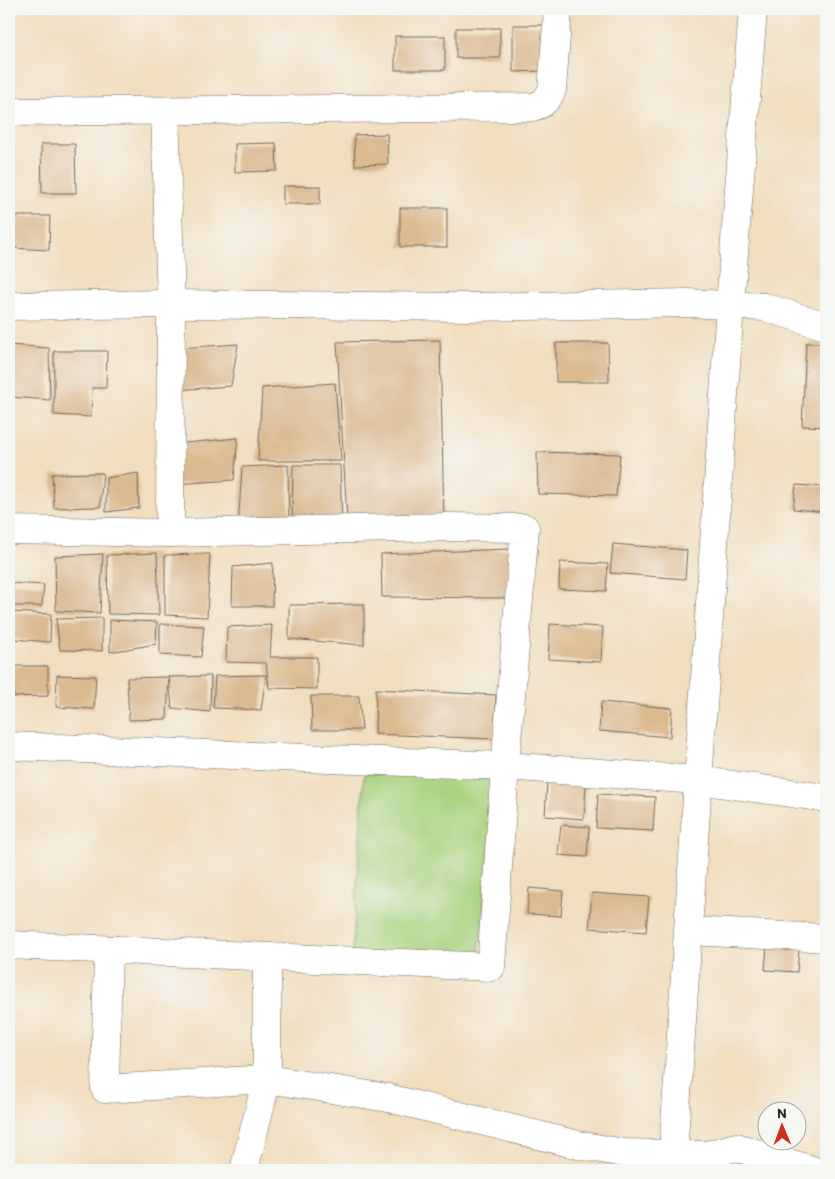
<svg xmlns="http://www.w3.org/2000/svg" width="835" height="1179" font-family="Itim,sans-serif">
<style>
.green{fill:#a9d27e;stroke:#6a7e54}
.building{fill:#dcba91}
.lines{fill:none;stroke-linecap:round;stroke-linejoin:round}
.minor-casing{stroke:#706a5f;stroke-width:29}
.minor{stroke:#fff;stroke-width:28}
</style>
<rect width="100%" height="100%" fill="#f6f6f2"/>
<filter id="ink" filterUnits="userSpaceOnUse"><feTurbulence type="fractalNoise" baseFrequency=".02" numOctaves="2"/><feDisplacementMap in="SourceGraphic" scale="10" xChannelSelector="R" yChannelSelector="G"/><feConvolveMatrix kernelMatrix="1 2 1 2 8 2 1 2 1" color-interpolation-filters="sRGB"/></filter>
<filter id="wash" filterUnits="userSpaceOnUse"><feTurbulence type="fractalNoise" baseFrequency=".0096" numOctaves="4" result="noise"/><feDisplacementMap in="SourceGraphic" scale="20" xChannelSelector="R" yChannelSelector="G"/><feGaussianBlur stdDeviation="1.12" result="paint"/><feColorMatrix in="noise" values="0 0 0 0 0 0 0 0 0 0 0 0 0 0 0 0 0 1.4 0 .05"/><feComposite in="paint" operator="in"/></filter>
<g filter="url(#wash)">
<rect width="100%" height="100%" fill="#f1debf"/>
<!-- green -->
<polygon class="green" points="364,774 496,777 478,963 352,955"/>
<g id="blocks">
<!-- building -->
<g class="building">
<polygon points="513,25 543,25 543,71 513,72"/>
<rect x="456" y="28" width="44" height="30"/>
<rect x="395" y="36" width="50" height="34"/>
<polygon points="387,134 388,164 355,165 354,135"/>
<polygon points="276,143 277,171 235,172 235,144"/>
<polygon points="41,144 75,144 76,193 42,193"/>
<rect x="283" y="186" width="37" height="18"/>
<rect x="400" y="208" width="47" height="39"/>
<polygon points="9,216 50,216 49,250 9,248"/>
<polygon points="440,340 444,521 347,520 337,342"/>
<polygon points="556,343 608,343 609,382 556,382"/>
<polygon points="806,343 826,343 826,427 802,426"/>
<polygon points="238,344 231,386 177,390 179,348"/>
<polygon points="9,345 49,348 50,400 9,397"/>
<polygon points="54,351 107,351 106,388 92,388 91,417 54,415"/>
<polygon points="335,383 341,461 258,461 262,388"/>
<polygon points="238,438 234,480 174,484 175,444"/>
<polygon points="537,452 620,454 616,496 538,494"/>
<polygon points="288,465 289,526 238,528 242,467"/>
<polygon points="293,465 340,465 342,526 292,525"/>
<polygon points="103,473 100,507 54,508 52,474"/>
<polygon points="138,473 139,508 106,512 106,478"/>
<polygon points="796,485 826,487 826,512 793,509"/>
<polygon points="613,544 687,550 685,579 610,573"/>
<polygon points="510,549 506,598 382,597 381,554"/>
<polygon points="157,553 159,615 108,614 107,555"/>
<polygon points="103,554 100,613 56,611 55,556"/>
<polygon points="210,554 207,617 165,615 165,555"/>
<polygon points="560,562 608,564 606,591 559,589"/>
<polygon points="273,563 272,606 232,606 233,567"/>
<polygon points="9,583 44,585 42,606 9,606"/>
<polygon points="364,604 364,645 289,639 289,605"/>
<polygon points="12,612 51,614 50,642 13,639"/>
<polygon points="102,618 102,651 60,650 56,619"/>
<polygon points="110,620 157,622 156,644 110,652"/>
<polygon points="160,624 204,626 201,657 160,655"/>
<polygon points="550,624 603,627 601,662 548,659"/>
<polygon points="272,625 270,657 317,657 317,689 269,688 266,663 226,662 227,627"/>
<polygon points="13,666 48,666 48,696 14,697"/>
<polygon points="57,675 96,676 94,709 56,707"/>
<polygon points="266,675 261,710 213,708 215,676"/>
<polygon points="211,676 210,712 172,708 169,677"/>
<polygon points="169,677 167,719 129,720 127,678"/>
<polygon points="376,689 496,695 494,739 375,734"/>
<polygon points="311,696 359,696 362,730 312,730"/>
<polygon points="601,702 672,708 670,737 599,731"/>
<polygon points="547,782 586,785 584,819 545,816"/>
<polygon points="598,794 655,797 653,831 596,828"/>
<polygon points="561,825 589,827 587,857 558,855"/>
<polygon points="529,888 563,891 561,916 527,914"/>
<polygon points="592,893 649,897 646,932 589,928"/>
<polygon points="767,947 799,949 797,972 765,970"/>
</g>
</g>
</g>
<g filter="url(#ink)">
<use href="#blocks" fill-opacity="0" stroke="#706a5f" stroke-width="1"/>
<g class="lines">
<!-- minor casing -->
<g class="minor-casing">
<g id="minor">
<polyline points="165,111 171,304 170,533"/>
<path d="M9,112L532,107C543,105 547,100 552,90L558,9"/>
<polyline points="9,306 171,304 469,307 688,303 764,307 826,326"/>
<polyline points="9,530 170,533 449,527 525,528 505,766 491,967 9,945"/>
<polyline points="9,746 505,766 697,780 826,798"/>
<polyline points="689,931 826,938"/>
<polyline points="108,950 105,1089 267,1079 388,1098 578,1145 624,1153 707,1155 736,1147 812,1170"/>
<polyline points="673,1154 730,305 753,9"/>
<polyline points="244,1170 267,1079 267,958"/>
</g>
</g>
<!-- minor -->
<use href="#minor" class="minor"/>
</g>
</g>
<!-- margin -->
<rect width="835" height="1179" fill="none" stroke="#f6f6f2" stroke-width="30"/>
<!-- north arrow -->
<g transform="translate(782 1126) rotate(359)"><circle r="24" fill="#f6f6f2" stroke="#a5a5a2"/>
<path d="M0-4L9 19L0 12L-9 19Z" fill="#c8321e"/>
<text y="-8" font-size="14" font-weight="bold" text-anchor="middle" fill="#2b2b2b">N</text>
</g>
</svg>
